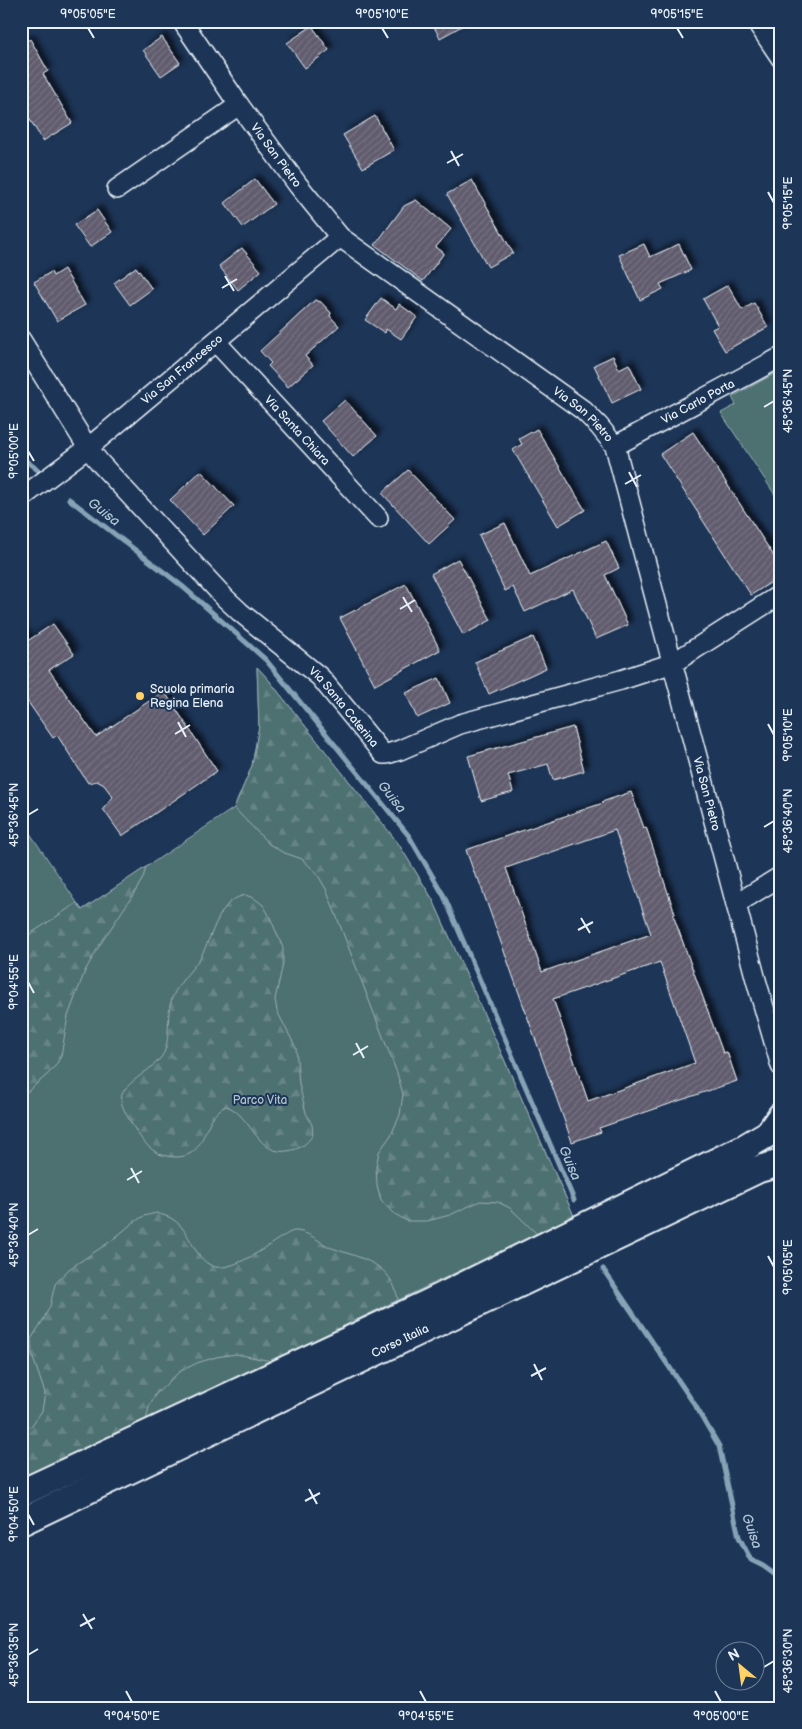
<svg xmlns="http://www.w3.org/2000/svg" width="802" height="1729" font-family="'Balsamiq Sans',sans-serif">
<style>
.green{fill:#4d7071;stroke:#9ab0b4}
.forest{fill:url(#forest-firs);stroke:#9ab0b4}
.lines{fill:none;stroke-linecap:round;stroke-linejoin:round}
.stream{stroke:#86a3b6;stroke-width:5}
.building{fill:url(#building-hatch);stroke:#e8f1f8;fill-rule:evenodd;filter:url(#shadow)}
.street-casing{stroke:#e8f1f8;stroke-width:22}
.secondary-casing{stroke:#e8f1f8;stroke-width:30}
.street{stroke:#1d3557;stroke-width:19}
.secondary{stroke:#1d3557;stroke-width:26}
.ticks{fill:none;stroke:#e8f1f8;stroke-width:2}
.poi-dot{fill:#ffd166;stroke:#1d3557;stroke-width:2}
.labels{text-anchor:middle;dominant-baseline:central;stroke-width:4;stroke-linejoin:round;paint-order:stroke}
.street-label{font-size:12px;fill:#e8f1f8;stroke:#1d3557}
.poi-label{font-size:12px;fill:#e8f1f8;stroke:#1d3557;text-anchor:start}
.park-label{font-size:12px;fill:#b2c4c9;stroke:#1d3557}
.water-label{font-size:14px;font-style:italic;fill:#afc4d2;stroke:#1d3557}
.neatline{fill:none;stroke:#e8f1f8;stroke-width:2}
.ticks-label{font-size:12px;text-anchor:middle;fill:#e8f1f8}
</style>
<defs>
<pattern id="forest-firs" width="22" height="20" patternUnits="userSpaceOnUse" patternTransform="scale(1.25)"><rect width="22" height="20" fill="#4d7071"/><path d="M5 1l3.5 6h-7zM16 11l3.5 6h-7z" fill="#678586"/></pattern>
<pattern id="building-hatch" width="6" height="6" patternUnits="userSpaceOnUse" patternTransform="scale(1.25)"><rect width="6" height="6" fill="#605b6d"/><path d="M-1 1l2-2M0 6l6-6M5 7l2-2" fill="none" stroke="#777383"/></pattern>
<filter id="shadow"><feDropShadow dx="4.5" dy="-4.5" stdDeviation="2.5" flood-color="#0009"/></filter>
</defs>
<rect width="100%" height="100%" fill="#1d3557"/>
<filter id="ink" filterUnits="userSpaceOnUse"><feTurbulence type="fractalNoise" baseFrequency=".02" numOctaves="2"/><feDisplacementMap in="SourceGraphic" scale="10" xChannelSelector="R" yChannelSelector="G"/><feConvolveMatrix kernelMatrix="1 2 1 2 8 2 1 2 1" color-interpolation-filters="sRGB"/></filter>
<g filter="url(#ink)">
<!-- green -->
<g class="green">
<polygon points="781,370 781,504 721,413 736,405 732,397"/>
<polygon points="257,667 268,679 398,843 433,900 574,1216 21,1481 21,820 82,910 234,808 252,766 259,726"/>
</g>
<!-- forest -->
<g class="forest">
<polygon points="257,667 268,679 398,843 433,900 574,1216 537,1234 510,1208 498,1202 480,1201 450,1215 427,1221 407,1221 393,1213 381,1200 377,1185 376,1167 379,1152 391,1135 400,1115 403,1094 397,1073 326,889 316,872 302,859 282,852 269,844 234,808 252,766 259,726"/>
<polygon points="146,867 143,878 135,892 99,946 85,971 68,1016 61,1056 56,1065 47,1075 21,1097 21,940 77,903 82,910"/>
<path d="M245,895L254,898L263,905L269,915L283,948V964L275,999L277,1011L296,1048L299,1084L306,1113L312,1125L313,1135C307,1143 302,1148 292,1150C257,1160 252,1114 226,1106C200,1118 209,1156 177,1157C171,1157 165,1156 159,1154C155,1152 150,1148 147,1145C140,1139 120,1107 121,1099C122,1081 159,1069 165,1050C170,1035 167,1020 170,1005C174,986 190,973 200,958C210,941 215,918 228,904C233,899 238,897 245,895Z"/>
<path d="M156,1213C162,1215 169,1216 174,1220C191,1231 193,1258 212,1266C230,1273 263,1249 277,1240C282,1237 289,1232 294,1231C307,1230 320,1243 332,1248C363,1259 392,1263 398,1300L271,1361L236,1354L216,1357L197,1363L179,1372L155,1395L149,1407L146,1421L21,1481V1435L32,1425L42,1411L45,1393L32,1355L31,1339L42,1322L50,1306L55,1284L69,1269L111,1241L134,1222L144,1216Z"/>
</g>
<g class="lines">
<!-- stream -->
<g class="stream">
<polyline points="21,457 39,471"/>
<polyline points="69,499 182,586 266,660 409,836 444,896 574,1200"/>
<polyline points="603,1269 695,1405 719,1446 739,1537 751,1560 763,1566 781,1579"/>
</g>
</g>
<!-- building -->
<g class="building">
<polygon points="431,21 471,21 440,38"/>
<polygon points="312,26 329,50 305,68 287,43"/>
<polygon points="162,37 180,63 161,76 143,50"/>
<polygon points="30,39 48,71 43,74 72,123 43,141 21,105 21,44"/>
<polygon points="375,116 394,150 363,168 343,135"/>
<polygon points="255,179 274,204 243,227 225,203"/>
<polygon points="472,180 513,253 488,267 447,194"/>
<polygon points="416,200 451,229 436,247 444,253 423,281 375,245 404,206"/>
<polygon points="97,210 112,232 90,247 74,225"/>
<polygon points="644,244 650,257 679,244 691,270 660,284 663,289 640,300 619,255"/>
<polygon points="242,248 261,271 238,290 219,266"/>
<polygon points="136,267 152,289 130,305 114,283"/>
<polygon points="64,269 85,305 57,321 34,282 51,272 53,276"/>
<polygon points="728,285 742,310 754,303 768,327 725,351 712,329 718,326 703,299"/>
<polygon points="381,298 396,309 399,304 417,317 401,339 386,329 385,333 365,320"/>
<polygon points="315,300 321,302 331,313 330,316 339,326 305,356 313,365 288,387 268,366 271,363 260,351"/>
<polygon points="613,356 619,369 629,364 641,389 612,403 594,365"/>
<polygon points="345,400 377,436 353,457 321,421"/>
<polygon points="537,429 585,510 558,526 513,450 522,444 519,439"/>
<polygon points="693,432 781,567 781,576 751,595 660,454"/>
<polygon points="408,470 455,520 429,544 382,493"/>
<polygon points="201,471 234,506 203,535 170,500"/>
<polygon points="505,523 530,576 606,541 619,568 605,575 628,625 596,639 573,589 525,612 513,587 505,591 479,535"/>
<polygon points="458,559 491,620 463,635 431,574"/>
<polygon points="406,584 440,650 375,685 340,618"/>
<polygon points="53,624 74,654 49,670 96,737 164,691 217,771 122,836 103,809 113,797 104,785 97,781 88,783 57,735 53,738 21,692 21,630 29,640"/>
<polygon points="533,637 546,668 489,694 475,662"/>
<polygon points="439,678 450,703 417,718 406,693"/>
<polygon points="573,727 584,771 553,780 548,764 508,775 513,792 481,801 468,756"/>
<path d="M631,792L644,828L646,827L675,914L673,915L723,1053L727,1052L737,1081L599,1128L601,1132L572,1142L478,878H476L466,850L603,803L602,802ZM615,830L651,934L542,972L506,868ZM660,962L695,1063L588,1101L553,999Z"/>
</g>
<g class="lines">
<!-- street casing -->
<g class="street-casing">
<g id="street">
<path id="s1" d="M182,21L239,105L298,185L340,237L583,410L599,426L615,446L756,980L781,1066"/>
<polyline points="756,21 781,58"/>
<polyline points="117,189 239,105"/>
<path id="s2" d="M21,340L88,448L100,463L225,598L240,612L320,677L383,754H387L400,750L460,724L621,680L673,663L781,594"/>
<path id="s3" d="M216,342L378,518"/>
<path id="s4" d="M615,446L781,357"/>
<path id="s5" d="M21,498L88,448L340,237"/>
<polyline points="736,904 781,876"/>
</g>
</g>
<!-- secondary casing -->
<g class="secondary-casing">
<g id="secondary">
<polyline points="21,1493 428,1303 744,1148 769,1133 781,1116"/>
<path id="s6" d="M21,1522L759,1169L781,1163"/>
</g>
</g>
<!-- street -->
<use href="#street" class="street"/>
<!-- secondary -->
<use href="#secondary" class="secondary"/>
</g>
</g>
<!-- ticks -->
<path class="ticks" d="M88,28L94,38M382,28L388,38M677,28L683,38M451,151L459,166M447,163L463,154M768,192L774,203M225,276L234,291M222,288L237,279M764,407L774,401M28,451L34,461M629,472L637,487M625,484L641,475M403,597L412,612M400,609L415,600M178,722L186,737M768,724L774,735M175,734L190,725M28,815L38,809M764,827L774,821M581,918L590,933M578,930L593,922M28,982L34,993M356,1043L364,1058M353,1055L368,1046M131,1168L139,1183M127,1180L142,1171M28,1235L38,1229M768,1256L774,1267M534,1364L542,1380M531,1376L546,1368M309,1489L317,1504M305,1501L320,1493M28,1514L34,1525M83,1614L92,1629M80,1626L95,1618M28,1655L38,1649M764,1667L774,1661M126,1691L132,1702M420,1691L426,1702M715,1691L721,1702"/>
<!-- markers -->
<circle class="poi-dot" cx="140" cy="696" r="5"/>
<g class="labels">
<!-- street labels -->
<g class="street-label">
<text stroke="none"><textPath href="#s1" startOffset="164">Via San Pietro</textPath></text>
<text stroke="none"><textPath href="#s5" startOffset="206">Via San Francesco</textPath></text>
<text stroke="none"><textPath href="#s4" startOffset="94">Via Carlo Porta</textPath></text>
<text stroke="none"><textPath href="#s1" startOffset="569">Via San Pietro</textPath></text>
<text stroke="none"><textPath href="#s3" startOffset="120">Via Santa Chiara</textPath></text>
<text stroke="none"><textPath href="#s2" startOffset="492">Via Santa Caterina</textPath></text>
<text stroke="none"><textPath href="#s1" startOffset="974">Via San Pietro</textPath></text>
<text stroke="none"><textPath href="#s6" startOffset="420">Corso Italia</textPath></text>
</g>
<!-- poi labels -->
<g class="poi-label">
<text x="150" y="689">Scuola primaria<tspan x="150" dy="14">Regina Elena</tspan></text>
</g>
<!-- park labels -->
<g class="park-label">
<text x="260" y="1100">Parco Vita</text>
</g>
<!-- water labels -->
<g class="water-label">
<text transform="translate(104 512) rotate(38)">Guisa</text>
<text transform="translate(392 797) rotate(51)">Guisa</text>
<text transform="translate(570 1163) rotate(67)">Guisa</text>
<text transform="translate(752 1531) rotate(71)">Guisa</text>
</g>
</g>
<!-- margin -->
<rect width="802" height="1729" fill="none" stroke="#1d3557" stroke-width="55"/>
<!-- north arrow -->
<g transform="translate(740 1666) rotate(331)"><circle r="24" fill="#1d3557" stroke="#6e8097"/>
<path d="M0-4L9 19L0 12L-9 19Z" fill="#ffd166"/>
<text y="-8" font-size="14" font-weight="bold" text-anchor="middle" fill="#e8f1f8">N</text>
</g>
<rect x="28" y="28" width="746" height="1674" class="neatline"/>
<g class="ticks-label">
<text x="88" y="18">9°05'05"E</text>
<text x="382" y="18">9°05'10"E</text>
<text x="677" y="18">9°05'15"E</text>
<text transform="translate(788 203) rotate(-90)" y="4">9°05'15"E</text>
<text transform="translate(788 401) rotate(-90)" y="4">45°36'45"N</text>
<text transform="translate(14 451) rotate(-90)" y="4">9°05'00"E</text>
<text transform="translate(788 735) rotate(-90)" y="4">9°05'10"E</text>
<text transform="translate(14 815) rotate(-90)" y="4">45°36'45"N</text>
<text transform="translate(788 821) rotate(-90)" y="4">45°36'40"N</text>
<text transform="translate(14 982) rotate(-90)" y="4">9°04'55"E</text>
<text transform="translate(14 1235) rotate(-90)" y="4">45°36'40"N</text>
<text transform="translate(788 1267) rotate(-90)" y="4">9°05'05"E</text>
<text transform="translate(14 1514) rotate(-90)" y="4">9°04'50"E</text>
<text transform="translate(14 1655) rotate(-90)" y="4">45°36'35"N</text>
<text transform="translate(788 1661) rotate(-90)" y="4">45°36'30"N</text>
<text x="132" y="1720">9°04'50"E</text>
<text x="426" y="1720">9°04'55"E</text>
<text x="721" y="1720">9°05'00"E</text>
</g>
</svg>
